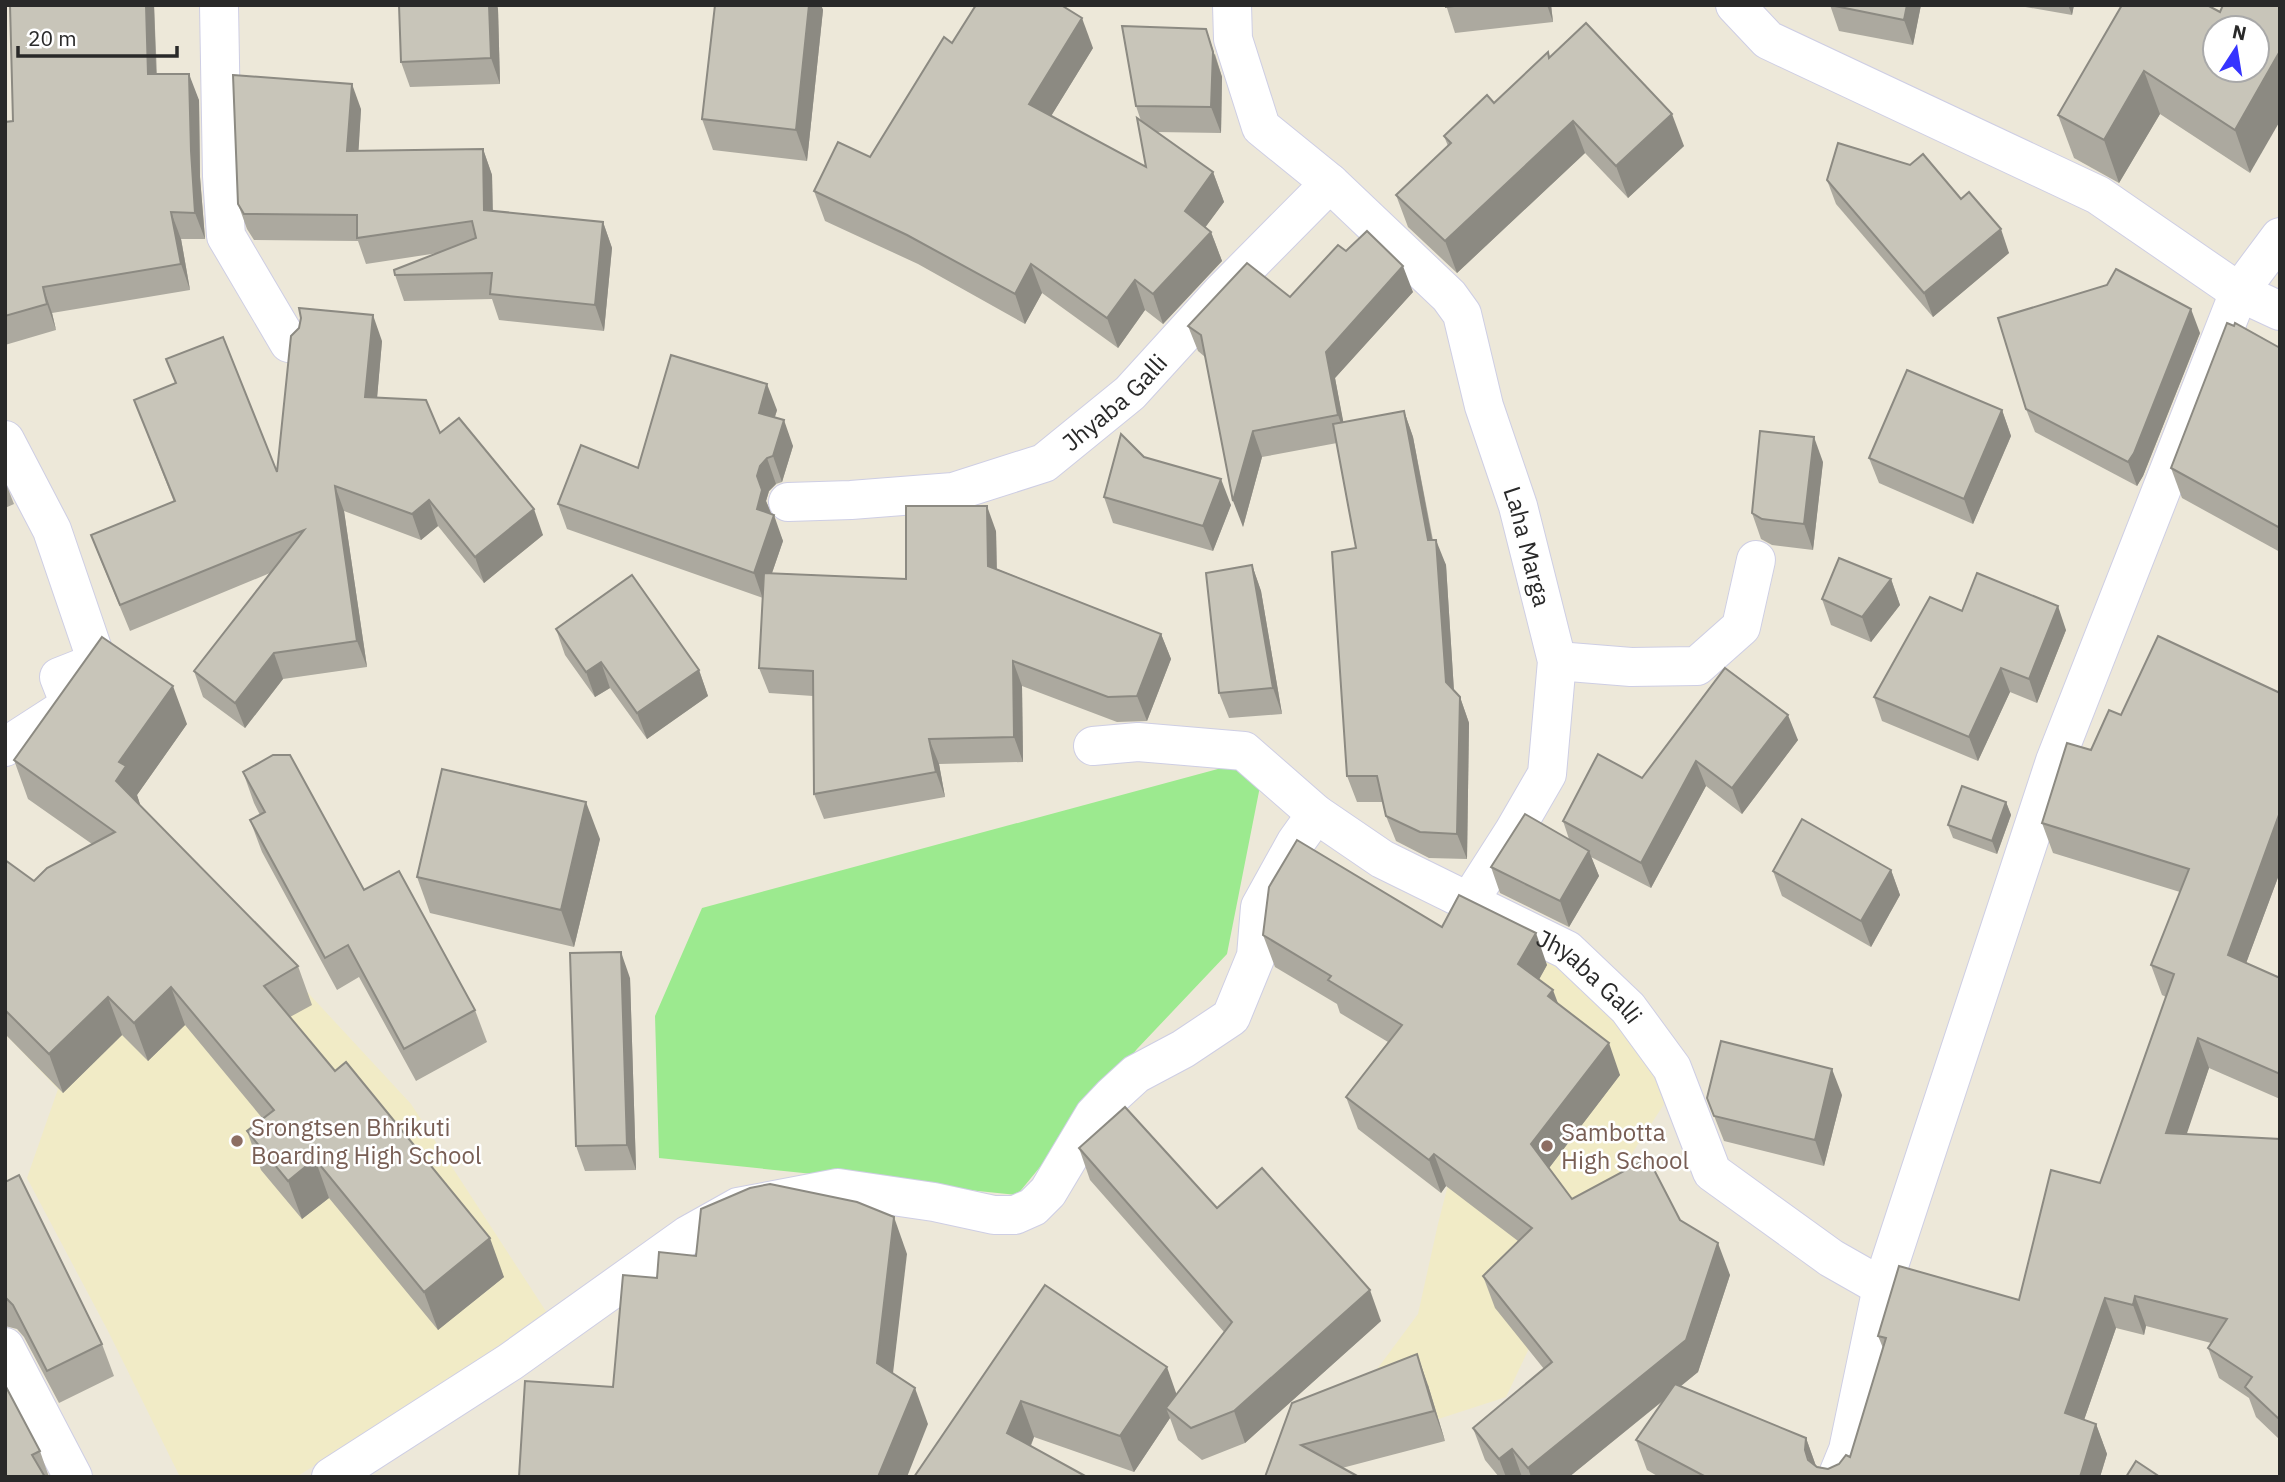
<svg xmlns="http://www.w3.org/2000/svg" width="2285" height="1482" font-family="'IBM Plex Sans',sans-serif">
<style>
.education{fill:#f1ebc6}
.green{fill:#9cea8f}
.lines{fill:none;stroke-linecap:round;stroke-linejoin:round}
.minor-casing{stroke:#cecee4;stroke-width:40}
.minor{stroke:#fff;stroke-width:38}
.wall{fill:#aca99f}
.shaded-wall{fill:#8c8a82}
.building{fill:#c8c5b9;stroke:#8c8a82;stroke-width:2;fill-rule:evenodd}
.education-dot{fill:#8d6e63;stroke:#fff;stroke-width:2.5}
.labels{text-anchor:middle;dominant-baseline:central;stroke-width:5;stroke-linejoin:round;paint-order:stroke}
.street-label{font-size:24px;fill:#292929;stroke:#fff}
.education-label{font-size:24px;fill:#785e54;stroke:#fff;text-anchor:start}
</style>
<rect width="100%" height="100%" fill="#ede8d9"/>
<!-- education -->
<g class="education">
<polygon points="1517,915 1681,1078 1592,1215 1506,1397 1386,1436 1369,1380 1418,1314 1438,1224"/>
<polygon points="5,918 272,954 411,1104 551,1319 296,1477 180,1477 109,1333 27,1178 58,1089 5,1034"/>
</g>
<!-- green -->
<polygon class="green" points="1266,756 1227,954 1137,1049 1017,1195 659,1158 655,1016 702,908"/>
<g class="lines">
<!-- minor casing -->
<g class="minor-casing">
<g id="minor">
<polyline points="219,5 222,176 226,236 289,343"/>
<polyline points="1232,5 1233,39 1261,127 1330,183"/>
<polyline points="1735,5 1768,40 2098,195 2239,292 2280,311"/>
<polyline points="5,440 52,530 97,662 59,677 70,705 5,747"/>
<path id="s1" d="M788,502L851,500L953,492L1044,463L1130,393L1222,292L1330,183L1449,296L1462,314L1484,406L1518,506L1557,661L1547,774L1514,831L1468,903"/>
<polyline points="1557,661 1631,667 1697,666 1741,627 1756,560"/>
<path id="s2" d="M1093,746L1138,742L1244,751L1316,814L1382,859L1567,950L1628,1008L1672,1068L1712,1172L1831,1258L1882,1287"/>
<polyline points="5,1347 73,1477"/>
<polyline points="331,1477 510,1362 688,1235 738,1207 838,1188 934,1202 994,1215 1015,1215 1033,1207 1048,1192 1094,1115 1112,1096 1136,1074 1183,1049 1231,1017 1256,956 1260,907 1296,842 1316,814"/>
<polyline points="1837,1477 1848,1450 1882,1287 2055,761 2239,292 2280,237"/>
</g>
</g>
<!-- minor -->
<use href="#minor" class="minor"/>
</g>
<!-- wall -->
<g class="wall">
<polygon points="10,5 154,5 157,74 199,100 200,177 205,239 181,239 190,290 52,313 56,330 5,345 5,122 13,121"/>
<polygon points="399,5 497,5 498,9 500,84 410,87 401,62"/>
<polygon points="715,5 821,5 823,10 807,161 713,150 702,119"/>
<polygon points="1446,5 1551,5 1553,22 1455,33"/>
<polygon points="1830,5 1921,5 1913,45 1839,31"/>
<polygon points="2014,5 2074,5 2072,15"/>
<polygon points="2207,5 2250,173 2160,114 2119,183 2074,158 2058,115"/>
<polygon points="952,43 1093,48 1051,116 1146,167 1141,121 1136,106 1215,54 1222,77 1221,133 1156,132 1213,172 1224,202 1205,227 1211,232 1222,261 1163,324 1145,310 1118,348 1042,293 1025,324 918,264 825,221 814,191 870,157"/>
<polygon points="1548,52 1550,57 1684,146 1628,198 1585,153 1457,273 1408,227 1396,195 1448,146 1444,136 1494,103"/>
<polygon points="361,109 358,151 483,149 492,175 493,211 603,222 612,248 604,331 499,320 492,299 404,301 395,275 438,253 366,264 358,241 254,240 247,229 238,204"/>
<polygon points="1827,180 1961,199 2009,253 1933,317 1836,204"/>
<polygon points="1346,251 1413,292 1335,378 1343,422 1404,411 1413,437 1433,540 1446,565 1454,691 1460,697 1469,723 1467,859 1429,858 1396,841 1386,816 1383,802 1357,802 1347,776 1356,548 1337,443 1262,457 1243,527 1205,357 1198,351 1188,326 1290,297"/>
<polygon points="2200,333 2143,476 2137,486 2035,432 2026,409"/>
<polygon points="382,341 377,397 440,433 543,535 484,583 438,526 421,540 344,511 367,667 283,679 245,728 203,697 194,671 270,573 130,631 101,561 91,535 174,502 134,400 277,472"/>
<polygon points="2280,348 2280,552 2182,498 2171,468"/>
<polygon points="777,410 775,417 793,446 782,482 776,484 769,491 766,501 783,541 772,573 906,579 996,531 997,569 1161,634 1171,659 1147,721 1117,722 1022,686 1023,762 939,764 945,797 824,819 814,794 813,696 769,693 759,668 763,598 567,529 558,504"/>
<polygon points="2002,410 2011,436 1973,524 1879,483 1869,458"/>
<polygon points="1144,457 1231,505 1213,551 1113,523 1104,497"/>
<polygon points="1823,462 1813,550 1772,545 1761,539 1752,513"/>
<polygon points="5,481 14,504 5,508"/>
<polygon points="1252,565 1261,591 1282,714 1229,718 1219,693"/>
<polygon points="1891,579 1900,605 1871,642 1831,625 1822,599"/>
<polygon points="1962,611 2066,630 2037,703 2010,692 1978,761 1882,721 1874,697"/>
<polygon points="556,629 699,670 708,696 647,739 610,688 595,697 565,655"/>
<polygon points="1725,668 1798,740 1742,814 1706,786 1651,888 1591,857 1599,876 1569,927 1500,893 1491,867 1569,839 1563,821 1642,778"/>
<polygon points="187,724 137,795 140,805 298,966 312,1005 290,1017 504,1277 438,1330 329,1198 302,1219 261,1170 247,1131 263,1119 185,1025 148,1061 122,1035 63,1093 5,1034 5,860 34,881 92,844 28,799 14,760"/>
<polygon points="243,772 475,1010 487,1042 416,1081 359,977 337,990 262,852 250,820 260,815 254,803"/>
<polygon points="2006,802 2011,815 1997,854 1953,838 1948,825"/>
<polygon points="2042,823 2280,872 2246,963 2280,978 2280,1099 2209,1068 2186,1134 2280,1139 2280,1440 2256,1417 2249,1398 2219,1378 2208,1348 2211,1343 2146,1326 2144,1335 2116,1328 2084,1420 2096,1424 2107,1454 2100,1477 1659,1477 1647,1470 1636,1440 1664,1400 1569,1477 1499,1477 1485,1460 1473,1428 1544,1369 1495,1308 1483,1276 1518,1241 1446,1186 1441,1193 1358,1129 1346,1097 1388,1042 1340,1013 1337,1004 1275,967 1263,935 1442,927 1547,965 1539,979 1558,1004 1620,1075 1549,1168 1572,1199 1680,1220 1730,1275 1698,1372 1681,1386 1806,1438 1816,1466 1828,1469 1839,1464 1850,1457 1883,1348 1878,1336 2019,1300 2100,1183 2166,997 2162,995 2151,965 2180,892 2053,853"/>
<polygon points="600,839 574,947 430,913 417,877"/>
<polygon points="1891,870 1900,895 1871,947 1782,896 1773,871"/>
<polygon points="630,978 636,1170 585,1171 576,1146"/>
<polygon points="1842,1095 1824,1166 1724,1141 1707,1098"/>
<polygon points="1079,1148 1217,1208 1381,1321 1245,1443 1202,1460 1178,1440 1170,1418 1134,1472 1034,1437 1031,1446 914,1477 1045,1285 1176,1395 1224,1332 1090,1180"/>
<polygon points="5,1182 102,1344 114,1376 59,1403 24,1337 17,1329 5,1326"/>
<polygon points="5,1385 40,1451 49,1477 5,1477"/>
<polygon points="1428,1385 1445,1441 1342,1468 1265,1477 1292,1403"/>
</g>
<!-- shaded-wall -->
<g class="shaded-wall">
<polygon points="146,5 154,5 157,100 148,74"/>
<polygon points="489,5 497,5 498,9 500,84 491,58"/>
<polygon points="809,5 821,5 823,10 807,161 796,130"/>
<polygon points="1547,5 1551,5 1553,22"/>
<polygon points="1907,5 1921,5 1913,45 1904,20"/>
<polygon points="2068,5 2074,5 2072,15"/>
<polygon points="1082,18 1093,48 1040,134 1029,104"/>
<polygon points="1206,29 1222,77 1221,133 1211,107"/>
<polygon points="2280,51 2280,121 2250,173 2235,130"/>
<polygon points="2144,71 2160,114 2119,183 2104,140"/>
<polygon points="189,74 199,100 200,177 205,239 195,213 191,151"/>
<polygon points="352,84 361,109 357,177 347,151"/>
<polygon points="1672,114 1684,146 1628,198 1616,166"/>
<polygon points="1573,121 1585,153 1457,273 1445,241"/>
<polygon points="483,149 492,175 493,236 484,210"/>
<polygon points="1213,172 1224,202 1196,240 1185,211"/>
<polygon points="171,212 181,239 190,290 181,264"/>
<polygon points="603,222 612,248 604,331 595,305"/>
<polygon points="2001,229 2009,253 1933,317 1924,293"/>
<polygon points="1211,232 1222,261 1163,324 1153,294"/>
<polygon points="1031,264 1042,293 1025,324 1015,294"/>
<polygon points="1403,266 1413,292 1335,378 1347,441 1338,415 1326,352"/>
<polygon points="1135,280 1145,310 1118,348 1107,318"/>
<polygon points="43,287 52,313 56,330 47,304"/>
<polygon points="2191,309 2200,333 2143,476 2137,486 2128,462"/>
<polygon points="373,315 382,341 375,422 365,397"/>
<polygon points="767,384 777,410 768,438 759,413"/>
<polygon points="2002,410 2011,436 1973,524 1964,499"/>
<polygon points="1404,411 1413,437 1437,566 1428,540"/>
<polygon points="784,420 793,446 782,482 773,456"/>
<polygon points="1253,431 1262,457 1243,527 1233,501"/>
<polygon points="1814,437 1823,462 1813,550 1804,524"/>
<polygon points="767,458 776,484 769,491 766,501 772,516 757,509 757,476 760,466"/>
<polygon points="1221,479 1231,505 1213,551 1203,526"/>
<polygon points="335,486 344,511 367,667 357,641"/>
<polygon points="429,500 438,526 421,540 412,514"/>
<polygon points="987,506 996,531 997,591 988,566"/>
<polygon points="534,509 543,535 484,583 475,557"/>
<polygon points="774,515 783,541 763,599 754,573"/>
<polygon points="1436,540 1446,565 1455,708 1446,682"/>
<polygon points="1252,565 1261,591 1282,714 1273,688"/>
<polygon points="1891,579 1900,605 1871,642 1862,617"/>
<polygon points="2058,606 2066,630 2037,703 2029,679"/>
<polygon points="1161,634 1171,659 1147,721 1137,696"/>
<polygon points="274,653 283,679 245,728 235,703"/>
<polygon points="1013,661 1022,686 1023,762 1014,737"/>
<polygon points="601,662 610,688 595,697 586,672"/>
<polygon points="2001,668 2010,692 1978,761 1969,737"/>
<polygon points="699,670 708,696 647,739 637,713"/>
<polygon points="173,686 187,724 137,795 140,804 130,819 116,781 119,762"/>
<polygon points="1460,697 1469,723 1467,859 1457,834"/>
<polygon points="1788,715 1798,740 1742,814 1732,788"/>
<polygon points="929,739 939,764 945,797 936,772"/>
<polygon points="1696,761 1706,786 1651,888 1641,863"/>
<polygon points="586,802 600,839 574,947 561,910"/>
<polygon points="2006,802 2011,815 1997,854 1992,841"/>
<polygon points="2280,812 2280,872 2238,985 2228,955"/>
<polygon points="1589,851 1599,876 1569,927 1560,901"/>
<polygon points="1891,870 1900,895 1871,947 1861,921"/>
<polygon points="1536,933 1547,965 1530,996 1518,964"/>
<polygon points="621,952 630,978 636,1170 627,1145"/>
<polygon points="171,987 185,1025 148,1061 134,1023"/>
<polygon points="1553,990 1565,1022 1548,996"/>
<polygon points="108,997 122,1035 63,1093 49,1054"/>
<polygon points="2198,1038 2209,1068 2177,1163 2166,1133"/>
<polygon points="1609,1043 1620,1075 1543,1176 1531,1144"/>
<polygon points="1832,1069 1842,1095 1824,1166 1815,1140"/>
<polygon points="1434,1154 1446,1186 1441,1193 1429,1160"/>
<polygon points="315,1159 329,1198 302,1219 288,1181"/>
<polygon points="894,1217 907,1254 890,1399 877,1363"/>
<polygon points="490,1238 504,1277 438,1330 424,1292"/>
<polygon points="1718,1243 1730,1275 1698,1372 1569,1477 1531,1477 1528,1468"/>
<polygon points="1370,1290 1381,1321 1245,1443 1234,1411"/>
<polygon points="2135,1296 2146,1326 2144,1335 2133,1305"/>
<polygon points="2105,1298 2116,1328 2076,1443 2065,1413"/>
<polygon points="1417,1354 1428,1385 1445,1441 1434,1411"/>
<polygon points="1167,1367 1180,1404 1166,1408 1170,1418 1134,1472 1120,1436"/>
<polygon points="915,1388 928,1424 907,1477 878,1477"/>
<polygon points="1021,1401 1034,1437 1020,1470 1007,1433"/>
<polygon points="2096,1424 2107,1454 2100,1477 2080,1477"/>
<polygon points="1806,1438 1817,1469 1816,1477 1805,1450"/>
<polygon points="1512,1449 1522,1477 1506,1477 1499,1459"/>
</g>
<!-- building -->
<g class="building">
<polygon points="10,5 146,5 148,74 189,74 191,151 195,213 171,212 181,264 43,287 47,304 5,316 5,122 13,121"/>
<polygon points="399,5 489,5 491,58 401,62"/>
<polygon points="715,5 809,5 796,130 702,119"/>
<polygon points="976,5 1061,5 1082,18 1029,104 1146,167 1137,118 1213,172 1185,211 1211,232 1153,294 1135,280 1107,318 1031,264 1015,294 907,235 814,191 838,142 870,157 944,37 952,43"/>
<polygon points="1446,5 1463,5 1446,7"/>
<polygon points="1830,5 1907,5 1904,20"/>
<path d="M2122,5H2207L2220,12L2223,5H2280V51L2235,130L2144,71L2104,140L2058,115ZM2215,28H2257V70H2215Z"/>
<polygon points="1586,23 1672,114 1616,166 1573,121 1445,241 1396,195 1451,143 1444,136 1487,95 1494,103 1548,52 1549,58"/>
<polygon points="1122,26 1206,29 1213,52 1211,107 1136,106"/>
<polygon points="233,75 352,84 347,151 483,149 484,210 603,222 595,305 490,294 492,273 395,275 394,270 476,238 472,221 357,238 357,215 244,214 238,204"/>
<polygon points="1838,143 1910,165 1923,154 1961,199 1969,192 2001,229 1924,293 1827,180"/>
<polygon points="1367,231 1403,266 1326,352 1338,415 1253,431 1233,501 1201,335 1188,326 1247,263 1290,297 1338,245 1346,251"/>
<polygon points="2116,269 2191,309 2134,453 2128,462 2026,409 1998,318 2107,285"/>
<polygon points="299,308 373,315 365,397 426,400 440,433 459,418 534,509 475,557 429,500 412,514 335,486 357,641 274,653 235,703 194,671 304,530 120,605 91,535 175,501 134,400 176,383 166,359 223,337 277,472 291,336 299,328 301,318"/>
<polygon points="2227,323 2234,326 2235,323 2280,348 2280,528 2171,468"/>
<polygon points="671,355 767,384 759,413 784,420 773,456 767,458 760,466 757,476 762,490 757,509 774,515 754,573 558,504 581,445 638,468"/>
<polygon points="1907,370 2002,410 1964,499 1869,458"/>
<polygon points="1404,411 1428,540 1436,540 1446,682 1460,697 1457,834 1420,832 1386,816 1377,776 1347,776 1332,552 1356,548 1333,424"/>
<polygon points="1760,431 1814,437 1804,524 1762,519 1752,513"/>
<polygon points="1121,434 1144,457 1221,479 1203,526 1104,497"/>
<polygon points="906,506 987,506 988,566 1161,634 1137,696 1108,697 1013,661 1014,737 929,739 936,772 814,794 813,671 759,668 764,573 906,579"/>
<polygon points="1839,558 1891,579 1862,617 1822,599"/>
<polygon points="1252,565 1273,688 1219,693 1206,573"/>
<polygon points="1977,573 2058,606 2029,679 2001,668 1969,737 1874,697 1930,597 1962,611"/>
<polygon points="632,575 699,670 637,713 601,662 586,672 556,629"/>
<polygon points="2158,636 2280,693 2280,812 2228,955 2280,978 2280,1074 2198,1038 2166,1133 2280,1139 2280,1420 2245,1387 2252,1377 2208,1348 2227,1319 2135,1296 2133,1305 2105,1298 2065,1413 2096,1424 2080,1477 1706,1477 1636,1440 1675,1384 1806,1438 1805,1450 1808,1460 1817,1467 1828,1469 1839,1464 1846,1455 1850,1457 1886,1338 1878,1336 1899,1266 2019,1300 2051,1170 2100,1183 2174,974 2151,965 2189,869 2042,823 2067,743 2091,750 2109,710 2121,715"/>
<polygon points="102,637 173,686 119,762 126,766 116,781 298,966 264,986 335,1071 346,1062 490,1238 424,1292 315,1159 288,1181 247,1131 274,1110 171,987 134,1023 108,997 49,1054 5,1010 5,860 34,881 47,868 115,832 14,760"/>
<polygon points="1725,668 1788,715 1732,788 1696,761 1641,863 1563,821 1598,754 1642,778"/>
<polygon points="273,755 290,755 364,890 399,871 475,1010 404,1049 348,945 325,958 250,820 265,812 243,772"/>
<polygon points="442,769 586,802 561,910 417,877"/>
<polygon points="1962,786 2006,802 1992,841 1948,825"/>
<polygon points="1525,814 1589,851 1560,901 1491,867"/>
<polygon points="1802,819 1891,870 1861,921 1773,871"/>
<polygon points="1297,840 1442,927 1459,895 1536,933 1518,964 1553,990 1548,996 1609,1043 1531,1144 1572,1199 1648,1158 1680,1220 1718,1243 1686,1340 1528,1468 1512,1449 1499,1459 1473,1428 1552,1362 1483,1276 1532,1228 1434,1154 1429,1160 1346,1097 1402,1025 1328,980 1331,976 1263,935 1269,887"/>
<polygon points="621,952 627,1145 576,1146 570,953"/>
<polygon points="1721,1041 1832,1069 1815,1140 1714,1116 1707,1098"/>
<polygon points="1125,1107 1217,1208 1262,1168 1370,1290 1234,1411 1191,1428 1166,1408 1232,1322 1079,1148"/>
<polygon points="19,1175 102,1344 47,1371 13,1305 5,1297 5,1182"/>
<polygon points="770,1184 857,1202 894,1217 877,1363 915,1388 878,1477 519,1477 525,1381 613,1387 623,1275 657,1278 659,1252 696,1256 701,1209 750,1188"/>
<polygon points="1045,1285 1167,1367 1120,1436 1021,1401 1007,1433 1087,1477 914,1477"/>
<polygon points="1417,1354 1434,1411 1301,1445 1359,1477 1265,1477 1292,1403"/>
<polygon points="5,1385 40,1451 32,1455 45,1477 5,1477"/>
<polygon points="2136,1461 2160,1477 2126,1477"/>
</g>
<!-- markers -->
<g class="education-dot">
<circle cx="237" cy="1141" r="7"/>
<circle cx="1547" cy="1146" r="7"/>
</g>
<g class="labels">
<!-- street labels -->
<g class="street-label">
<text stroke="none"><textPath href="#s1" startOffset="354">Jhyaba Galli</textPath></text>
<text stroke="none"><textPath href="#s1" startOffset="1090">Laha Marga</textPath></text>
<text stroke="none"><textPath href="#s2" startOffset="567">Jhyaba Galli</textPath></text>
</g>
<!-- education labels -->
<g class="education-label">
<text x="251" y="1127">Srongtsen Bhrikuti<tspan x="251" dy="28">Boarding High School</tspan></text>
<text x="1561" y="1132">Sambotta<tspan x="1561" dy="28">High School</tspan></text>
</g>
</g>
<!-- border -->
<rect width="2285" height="1482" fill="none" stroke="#292929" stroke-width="14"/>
<!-- north arrow -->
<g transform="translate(2236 49) rotate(12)"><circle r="33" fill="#ffffff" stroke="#a9a9a9" stroke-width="2"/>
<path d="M0-5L12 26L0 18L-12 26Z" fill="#3634ff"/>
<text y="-10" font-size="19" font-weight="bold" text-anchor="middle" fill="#292929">N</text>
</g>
<!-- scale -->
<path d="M18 46v10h159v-10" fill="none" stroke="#292929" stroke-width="3.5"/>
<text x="28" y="46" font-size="21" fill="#292929" stroke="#ffffff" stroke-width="5" paint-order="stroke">20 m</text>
</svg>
